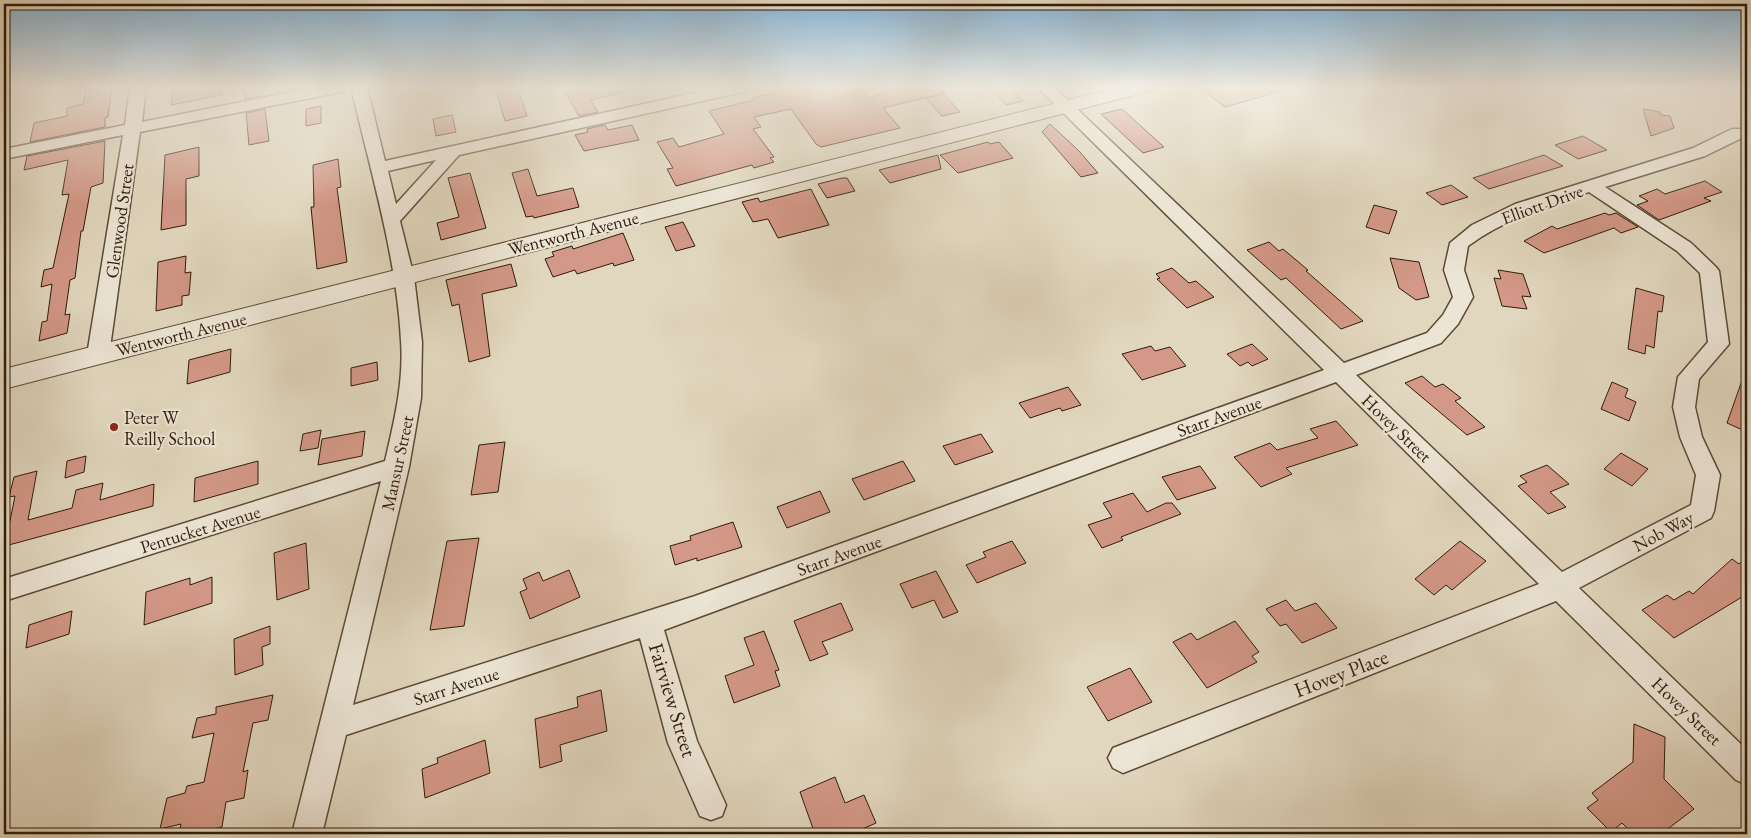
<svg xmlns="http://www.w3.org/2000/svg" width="1751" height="838" font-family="'EB Garamond',serif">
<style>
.building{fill:#d39887;stroke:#301b09}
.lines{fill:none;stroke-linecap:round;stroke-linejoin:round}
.minor-casing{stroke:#5c4a36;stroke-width:3}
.tertiary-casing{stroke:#5c4a36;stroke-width:2}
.minor{fill:#ece5d5;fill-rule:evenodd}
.tertiary{fill:#ece5d5;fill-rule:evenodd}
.poi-dot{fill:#8f2418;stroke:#ece5d5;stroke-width:2}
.labels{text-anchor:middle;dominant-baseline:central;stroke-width:4.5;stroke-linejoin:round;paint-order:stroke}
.street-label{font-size:18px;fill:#301b09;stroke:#ece5d5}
.poi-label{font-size:18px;fill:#301b09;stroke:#ece5d5;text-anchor:start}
.near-street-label{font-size:21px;fill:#301b09;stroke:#ece5d5}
</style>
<rect width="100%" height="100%" fill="#e1d7be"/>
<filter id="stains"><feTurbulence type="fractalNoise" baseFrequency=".004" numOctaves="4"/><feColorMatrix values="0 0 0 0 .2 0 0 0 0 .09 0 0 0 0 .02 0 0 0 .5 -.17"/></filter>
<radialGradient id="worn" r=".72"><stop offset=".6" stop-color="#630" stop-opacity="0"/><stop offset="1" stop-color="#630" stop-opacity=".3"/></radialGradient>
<!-- building -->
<g class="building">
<polygon points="86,87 112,87 108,117 105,118 105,127 30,142 34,123 67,116 67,108 83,104"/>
<polygon points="173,87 221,87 222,95 171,105"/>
<polygon points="243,87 262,87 263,96 245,99"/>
<polygon points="495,87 517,87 527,116 505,121"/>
<polygon points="562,87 619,87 620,93 591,100 598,112 579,116"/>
<polygon points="787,87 860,87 868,98 902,87 943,87 944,93 883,108 900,128 821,147 816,144 791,109 754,117 761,127 753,129 774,157 770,158 774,162 754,168 752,165 676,186 667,169 673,168 657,142 673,138 679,147 724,134 709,111 754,100 753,98 789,90"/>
<polygon points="989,87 1010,87 1023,101 1006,105"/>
<polygon points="1198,87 1277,87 1278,92 1225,107"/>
<polygon points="944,94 960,112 942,116 926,98"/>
<polygon points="321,106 321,123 306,126 306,109"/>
<polygon points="265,109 269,141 249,145 246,113"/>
<polygon points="1122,109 1164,147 1143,153 1101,114"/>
<polygon points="1643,109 1660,112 1661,115 1670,116 1674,128 1651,136"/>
<polygon points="452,115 456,132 436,136 433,119"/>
<polygon points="1050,124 1079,151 1098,173 1081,177 1042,132"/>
<polygon points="605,125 608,130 632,125 639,140 584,151 575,135 588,132 587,129"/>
<polygon points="1583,136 1607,150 1578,159 1555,145"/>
<polygon points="105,141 103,183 91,187 83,231 81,231 75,278 70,280 65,315 70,314 67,333 39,341 42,322 47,321 52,284 41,287 44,270 53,268 69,194 62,195 68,160 24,170 27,156"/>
<polygon points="988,142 990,144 999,142 1013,158 958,173 940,155"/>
<polygon points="199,147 199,176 186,179 186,225 161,230 165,155"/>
<polygon points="938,155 941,169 890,183 879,170"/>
<polygon points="1544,155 1563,166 1489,189 1473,178"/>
<polygon points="338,159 341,187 337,188 347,262 317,269 311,207 314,207 313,165"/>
<polygon points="528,169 537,196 573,188 579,207 534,218 533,216 526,217 512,173"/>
<polygon points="470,173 486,228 441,240 437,223 459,217 448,178"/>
<polygon points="842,178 847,178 855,191 827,198 818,184"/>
<polygon points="1705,181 1722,192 1704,198 1711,201 1659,220 1637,205 1648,201 1639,196 1657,189 1665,194"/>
<polygon points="1451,185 1468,197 1442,205 1426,193"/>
<polygon points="811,189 829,225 778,238 768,219 753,222 742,202 758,198 760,202"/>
<polygon points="1374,205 1397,211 1389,234 1366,227"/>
<polygon points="1605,213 1609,215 1616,213 1638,227 1621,233 1614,228 1544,253 1524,241 1552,226 1557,229"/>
<polygon points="683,222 695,246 676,251 665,227"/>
<polygon points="623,233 634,260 614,266 613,263 577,274 575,270 553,277 545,259 554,256 552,252 572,246 573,249"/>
<polygon points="1269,242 1279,251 1283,249 1308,270 1306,271 1363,321 1341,329 1286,278 1281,280 1247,250"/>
<polygon points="186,256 185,273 191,272 189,295 182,296 182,305 156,311 158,262"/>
<polygon points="1390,258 1419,262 1429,297 1416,300 1399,288"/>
<polygon points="511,264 517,286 482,294 490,356 469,362 459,304 452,306 446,280"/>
<polygon points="1172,268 1189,283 1196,281 1214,297 1187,308 1157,279 1160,278 1156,274"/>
<polygon points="1498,270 1523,274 1531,297 1522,296 1527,309 1502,306 1494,278 1501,279"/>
<polygon points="1636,288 1664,296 1662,312 1658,311 1654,348 1646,345 1645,354 1628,349"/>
<polygon points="1252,344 1268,359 1252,366 1248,362 1240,366 1227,354"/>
<polygon points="1151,346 1155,351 1170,347 1186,366 1142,380 1122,354"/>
<polygon points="231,349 230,372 187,384 189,360"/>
<polygon points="377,362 378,380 351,386 351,368"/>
<polygon points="1745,372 1747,372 1747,432 1727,423"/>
<polygon points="1422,376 1435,387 1443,384 1461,398 1455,401 1485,427 1467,435 1405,383"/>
<polygon points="1612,382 1628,389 1625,397 1636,402 1629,421 1601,409"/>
<polygon points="1068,387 1081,405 1062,411 1060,408 1030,418 1019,403"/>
<polygon points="1336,421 1358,445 1286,468 1292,474 1261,487 1234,457 1270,443 1277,450 1318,438 1310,429"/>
<polygon points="321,430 318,448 300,451 303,434"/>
<polygon points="365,431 362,456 318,465 322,439"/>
<polygon points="981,434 993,452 955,465 943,446"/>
<polygon points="505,442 498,492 471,495 479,445"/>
<polygon points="1621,453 1648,469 1632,486 1604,469"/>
<polygon points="86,456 84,472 65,478 67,461"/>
<polygon points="258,461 258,484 194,502 195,478"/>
<polygon points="903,461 915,481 864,500 852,479"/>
<polygon points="1547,465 1569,484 1550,492 1566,507 1548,514 1518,486 1527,482 1520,476"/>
<polygon points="1200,466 1216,488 1177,500 1162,477"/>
<polygon points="37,471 28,520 72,508 76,490 103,483 100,500 154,484 153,506 5,546 15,496 9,497 14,477"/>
<polygon points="820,491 830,512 787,528 777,507"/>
<polygon points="1133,493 1147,512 1166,503 1172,503 1181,514 1121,537 1123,540 1102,548 1088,525 1112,517 1103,503"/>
<polygon points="733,522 742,547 697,561 697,558 675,565 670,546 691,540 690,536"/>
<polygon points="479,538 464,626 430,630 447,541"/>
<polygon points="1012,541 1026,563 977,583 966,565 986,557 983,552"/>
<polygon points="1460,541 1486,561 1452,590 1446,585 1434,595 1415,579"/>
<polygon points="306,543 309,589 277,600 274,553"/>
<polygon points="1747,556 1747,594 1674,638 1642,610 1667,595 1674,600 1689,591 1693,594 1732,559 1739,564"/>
<polygon points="569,570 580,597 530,619 520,592 527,589 523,579 539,572 543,581"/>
<polygon points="936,571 958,612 943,618 934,600 912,608 900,584"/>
<polygon points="212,577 212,603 144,625 146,592 190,578 190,585"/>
<polygon points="1286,600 1295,611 1316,603 1337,628 1302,643 1286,624 1280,626 1266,609"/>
<polygon points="841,603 853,630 822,642 828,654 810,661 794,621"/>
<polygon points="72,611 69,634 26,648 29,625"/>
<polygon points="1235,621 1259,652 1252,656 1257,662 1207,688 1173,642 1191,633 1197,640"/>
<polygon points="270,626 270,644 262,647 263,665 235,675 234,639"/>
<polygon points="764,631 779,670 775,671 780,686 734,703 725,676 754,665 744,638"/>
<polygon points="1130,668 1152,702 1108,721 1087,687"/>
<polygon points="601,690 607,731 560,745 562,761 540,768 535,719 578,707 577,697"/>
<polygon points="273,695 268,720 253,723 243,772 248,770 244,798 226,802 222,827 193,834 179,834 181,824 160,829 167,798 185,793 187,786 204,782 214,733 192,738 197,718 216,714 216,707"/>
<polygon points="1634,724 1665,737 1664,779 1694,809 1661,834 1633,834 1622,823 1611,832 1587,808 1598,800 1592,793 1633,762"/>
<polygon points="485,740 490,773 425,798 422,769 438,763 437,758"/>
<polygon points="835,777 845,803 864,795 876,823 851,834 815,834 800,792"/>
</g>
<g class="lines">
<!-- minor casing -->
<g class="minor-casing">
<g id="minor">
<polygon points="130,87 146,87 142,122 316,87 349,87 341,92 140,132 109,355 105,360 98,363 91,360 87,355 123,135 4,159 4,149 125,125"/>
<path d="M351,87H367L385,161L721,87H751L743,92L459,155L400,221L414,277L422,342L421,398L409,467L353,705L695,596L1324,370L1037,87H1054L1344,363L1427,333L1443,315L1453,297L1444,270L1450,243L1472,225L1515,204L1693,148L1732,129H1744L1746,133L1744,137L1705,156L1605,187L1691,243L1716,267L1719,271L1729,344L1699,379L1695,407L1702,437L1720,475L1714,511L1711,518L1579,588L1747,750V785L1736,780L1556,601L1123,773L1113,768L1108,758L1113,748L1539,584L1336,382L664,630L697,741L726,805L722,816L711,820L700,816L668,743L640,638L346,735L322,834H292L381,481L4,601V579L385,461C394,422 404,382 401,341C397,258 370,169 351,87ZM436,160L396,204L388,171ZM1589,192L1677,251L1700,273L1708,342L1678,377L1673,407L1680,437L1696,475L1691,505L1562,572L1356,375L1441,343L1458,324L1473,297L1464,270L1468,246C1505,219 1546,206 1589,192Z"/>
</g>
</g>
<!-- tertiary casing -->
<g class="tertiary-casing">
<polygon id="tertiary" points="1120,87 1152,87 1150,91 4,389 4,369"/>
</g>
<!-- minor -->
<use href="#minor" class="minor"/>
<!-- tertiary -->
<use href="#tertiary" class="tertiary"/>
</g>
<!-- sky -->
<linearGradient id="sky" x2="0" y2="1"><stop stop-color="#88b5d6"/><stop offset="0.43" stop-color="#f2ede2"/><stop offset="1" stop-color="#f2ede2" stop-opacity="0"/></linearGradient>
<rect width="1751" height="204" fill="url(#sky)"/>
<!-- markers -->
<circle class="poi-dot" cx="114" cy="427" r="5"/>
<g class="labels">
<!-- street labels -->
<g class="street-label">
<text transform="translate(1542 204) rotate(-20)">Elliott Drive</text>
<text transform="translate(119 221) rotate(-82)">Glenwood Street</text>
<text transform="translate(573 233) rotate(-14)">Wentworth Avenue</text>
<text transform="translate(181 334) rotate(-14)">Wentworth Avenue</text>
<text transform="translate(1219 416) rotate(-20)">Starr Avenue</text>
<text transform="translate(1397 428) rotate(44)">Hovey Street</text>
<text transform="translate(397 463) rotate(-78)">Mansur Street</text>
<text transform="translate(200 529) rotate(-17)">Pentucket Avenue</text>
<text transform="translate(1663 531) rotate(-28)">Nob Way</text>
<text transform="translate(839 555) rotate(-20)">Starr Avenue</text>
<text transform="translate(456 686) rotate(-18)">Starr Avenue</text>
<text transform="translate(1687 711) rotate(44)">Hovey Street</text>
</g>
<!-- poi labels -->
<g class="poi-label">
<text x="124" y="417">Peter W<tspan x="124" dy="21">Reilly School</tspan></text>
</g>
<!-- near-street labels -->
<g class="near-street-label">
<text transform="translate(1341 673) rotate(-21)">Hovey Place</text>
<text transform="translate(673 700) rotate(73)">Fairview Street</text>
</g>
</g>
<!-- margin -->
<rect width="1751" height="838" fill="none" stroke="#e1d7be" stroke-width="20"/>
<rect x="5" y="5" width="1741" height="828" fill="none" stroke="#301b09" stroke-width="2.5"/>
<rect x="10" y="10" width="1731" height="818" fill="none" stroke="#301b09"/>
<rect width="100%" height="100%" filter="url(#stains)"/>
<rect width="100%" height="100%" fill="url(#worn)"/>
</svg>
